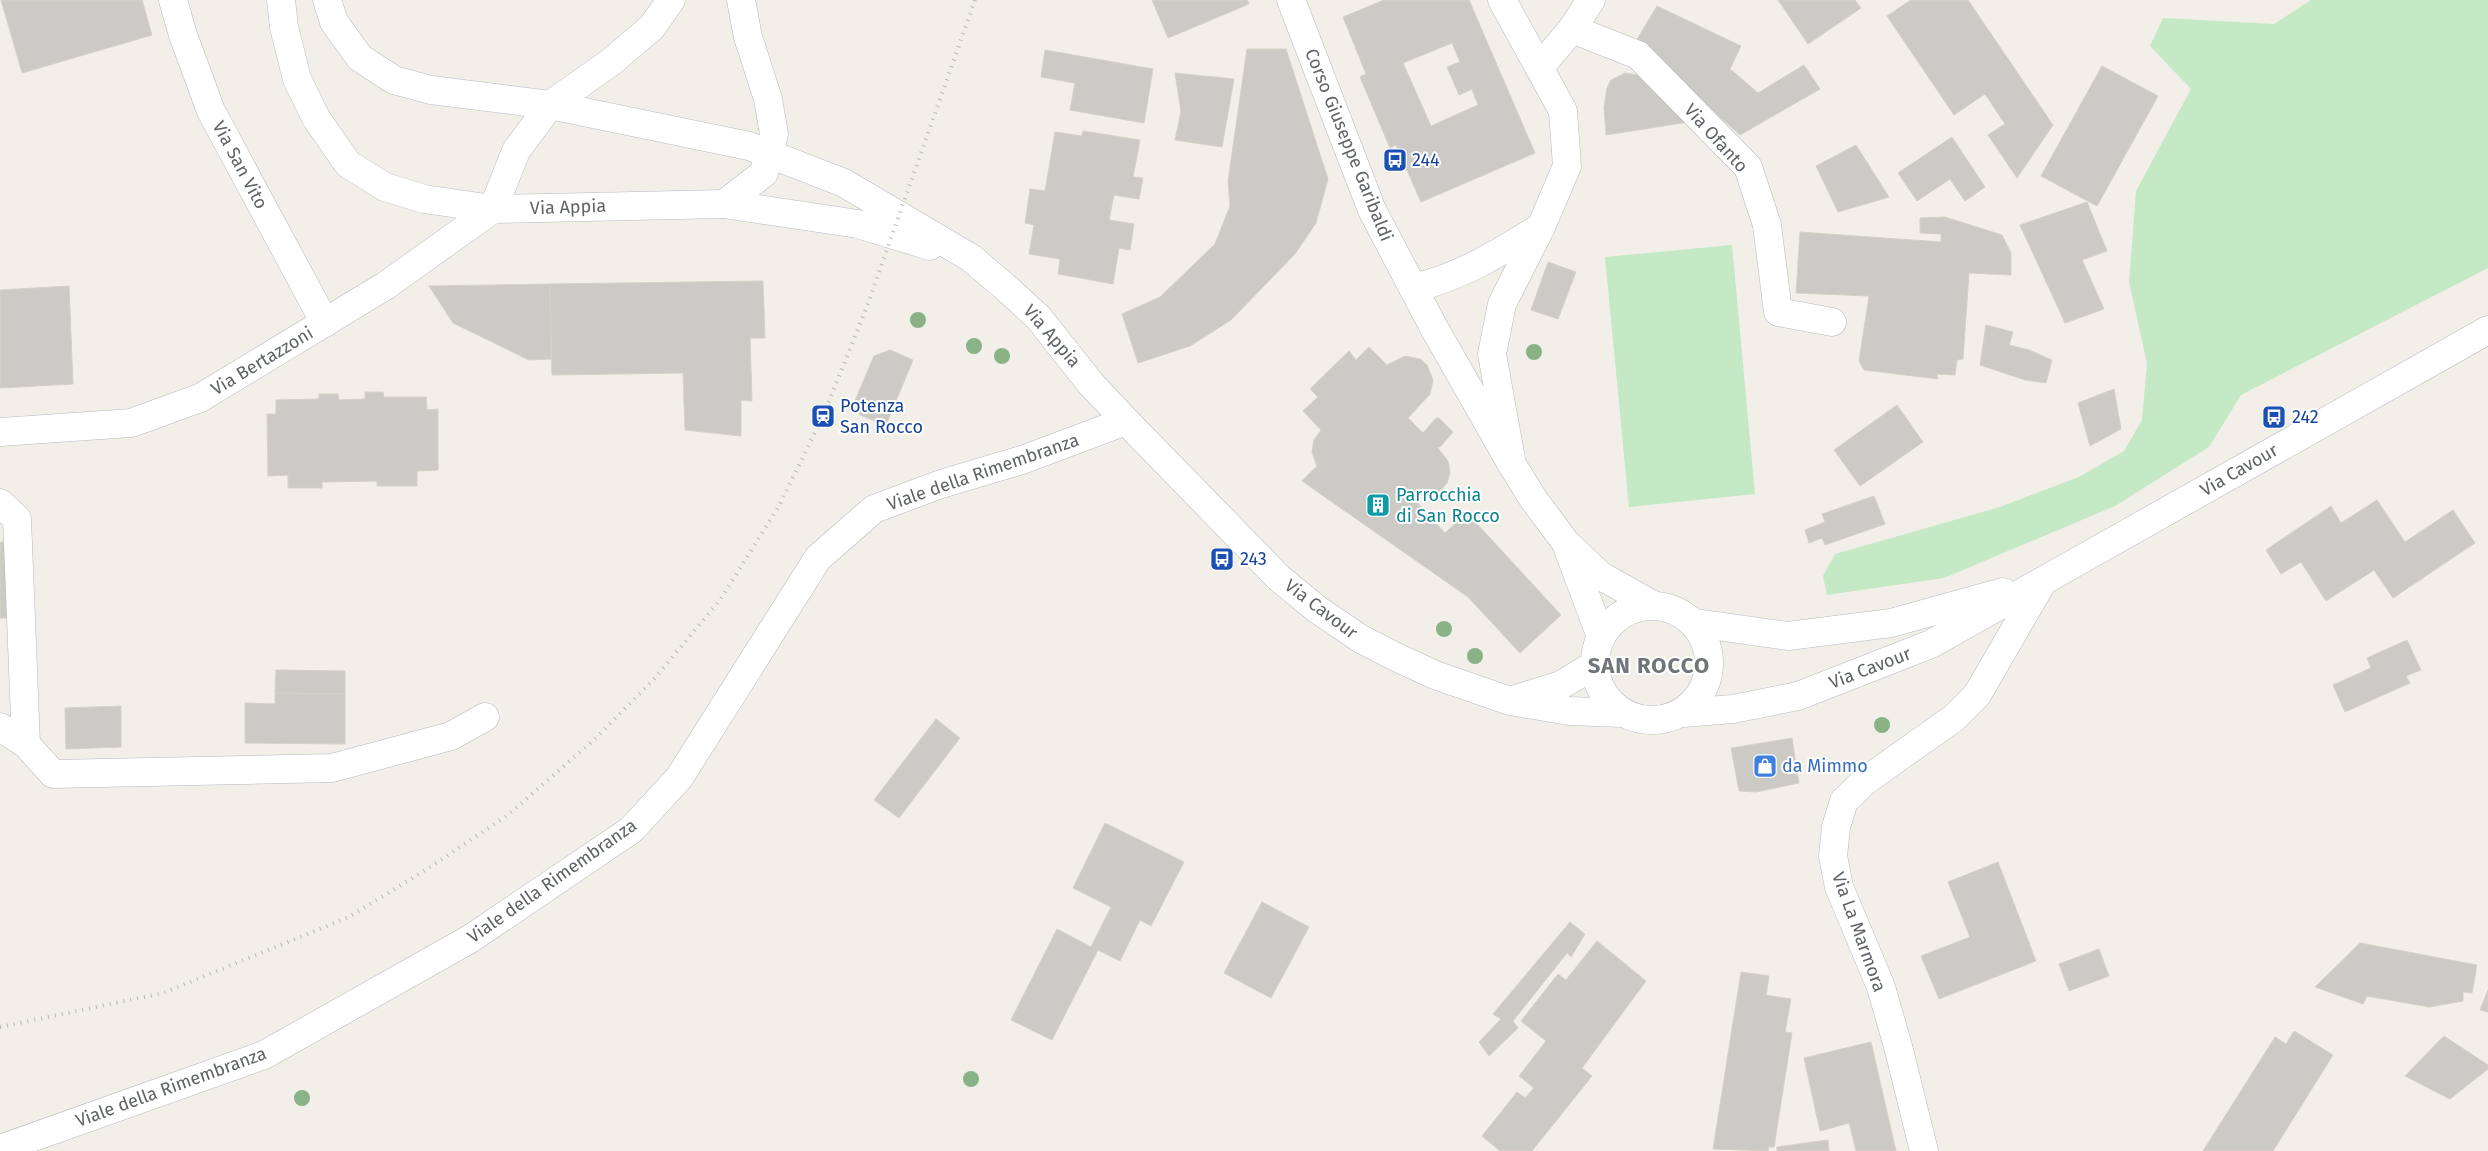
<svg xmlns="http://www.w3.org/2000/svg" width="2488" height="1151" font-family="'Fira Sans',sans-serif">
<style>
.green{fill:#c5e8c5}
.building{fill:#cccac5;stroke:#d6d1c6;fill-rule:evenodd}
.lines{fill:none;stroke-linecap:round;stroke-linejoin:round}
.minor-casing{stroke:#b5b8bc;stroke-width:29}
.tertiary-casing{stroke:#b5b8bc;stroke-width:29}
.secondary-casing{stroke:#b6babf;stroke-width:29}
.minor{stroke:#fff;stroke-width:28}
.tertiary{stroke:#fff;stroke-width:28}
.secondary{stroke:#fff;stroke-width:28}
.rail{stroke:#b6b7b8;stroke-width:4;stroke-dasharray:1 6;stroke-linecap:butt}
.tree{fill:#89b387}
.labels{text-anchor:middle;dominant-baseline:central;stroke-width:4;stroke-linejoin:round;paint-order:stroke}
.street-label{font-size:18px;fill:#5f6368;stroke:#fff}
.transit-label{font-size:18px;fill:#164399;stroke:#fff;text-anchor:start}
.culture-label{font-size:18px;fill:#0d838f;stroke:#fff;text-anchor:start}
.shop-label{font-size:18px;fill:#366cbe;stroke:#fff;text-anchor:start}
.district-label{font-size:22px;font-weight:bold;letter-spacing:1px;fill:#70757a;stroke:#fff}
</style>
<rect width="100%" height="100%" fill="#f1efe8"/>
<!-- green -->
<g class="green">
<polygon points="2311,0 2488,0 2488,268 2241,395 2209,447 2115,506 1944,578 1827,595 1823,576 1835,554 2000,507 2079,477 2124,451 2142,420 2147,363 2129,282 2136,191 2191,89 2150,46 2163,18 2274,24"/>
<polygon points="1732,245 1755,494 1629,507 1605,257"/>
</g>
<!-- building -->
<g class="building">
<polygon points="1,0 142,0 152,35 22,73"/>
<polygon points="1152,0 1247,0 1249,4 1168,38"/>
<path d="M1384,0H1469L1535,153L1421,202L1396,145L1390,148L1360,77L1366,74L1343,17ZM1452,43L1460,62L1447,67L1459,95L1472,89L1478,105L1431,126L1403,63Z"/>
<polygon points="1778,0 1855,0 1861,8 1808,44"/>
<polygon points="1911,0 1968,0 2053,125 2017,178 1988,135 2005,124 1985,94 1954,115 1887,16"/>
<polygon points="1657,6 1741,46 1730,69 1758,93 1804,65 1820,89 1740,135 1636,41"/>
<polygon points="1247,49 1286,49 1328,179 1316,223 1295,254 1231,320 1190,346 1138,363 1122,314 1160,297 1215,244 1230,206 1228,181"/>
<polygon points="1045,50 1153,69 1144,123 1070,110 1075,83 1041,77"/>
<polygon points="2102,66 2158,96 2097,206 2041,176"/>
<polygon points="1175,73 1234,79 1222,147 1175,140 1181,112"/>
<polygon points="1625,73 1644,76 1689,122 1606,135 1604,107 1607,88 1611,80"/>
<polygon points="1083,131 1140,140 1133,177 1143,178 1139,199 1114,195 1109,220 1134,224 1130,250 1119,248 1113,284 1058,274 1060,259 1029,254 1034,225 1025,223 1030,189 1045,191 1055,132 1082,136"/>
<polygon points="1952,137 1985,187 1965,201 1950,179 1917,201 1898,173"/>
<polygon points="1856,145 1889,197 1838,212 1816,166"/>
<polygon points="2087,202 2107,251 2082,260 2104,309 2065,323 2020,225"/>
<polygon points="1945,217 2002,235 2011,253 2011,275 1969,273 1963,359 1957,360 1955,375 1937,374 1938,379 1864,370 1859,361 1869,296 1796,293 1800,232 1941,242 1941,234 1920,233 1920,218"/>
<polygon points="1548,262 1576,272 1558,319 1531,310"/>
<polygon points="763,281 765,338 750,338 752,401 741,400 741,436 685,430 683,373 552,375 550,284"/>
<polygon points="550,284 551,359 529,360 453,323 429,286"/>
<polygon points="69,286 73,384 0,388 0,290"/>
<polygon points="1986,325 2013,332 2009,345 2029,350 2052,360 2046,383 2025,380 1980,365"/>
<polygon points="1369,347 1387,365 1405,356 1420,359 1427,365 1433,380 1430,394 1408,418 1423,433 1436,418 1439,418 1453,432 1440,447 1437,447 1448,461 1450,472 1447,483 1439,492 1428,496 1416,495 1413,498 1445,533 1467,513 1561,615 1520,653 1468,597 1302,481 1317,466 1312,452 1314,440 1321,430 1303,411 1318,397 1310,389 1349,351 1356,360"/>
<polygon points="890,350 913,360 886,425 860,415 854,403 874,356"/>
<polygon points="2114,389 2121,429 2090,446 2078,403"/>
<polygon points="365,392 383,392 384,397 426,397 427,410 438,409 438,470 417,471 417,486 377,486 377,481 322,482 322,488 288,488 288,475 268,476 267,414 276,414 276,400 319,399 319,394 338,394 339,400 365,399"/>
<polygon points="1897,405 1923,442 1860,486 1834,450"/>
<polygon points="1874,496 1885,524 1825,545 1822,538 1809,543 1805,530 1825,522 1822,514"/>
<polygon points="2377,500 2405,542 2453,510 2475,543 2393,598 2374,570 2326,601 2301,562 2281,574 2266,550 2331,506 2341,523"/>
<polygon points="0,542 11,542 12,618 0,618"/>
<polygon points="2407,640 2421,670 2406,676 2410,683 2345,712 2333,685 2371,668 2367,658"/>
<polygon points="276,670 345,671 345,694 275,693"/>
<polygon points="275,693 345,694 345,744 245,743 245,703 275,704"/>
<polygon points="121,706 121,747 66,749 65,708"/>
<polygon points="936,719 960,738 899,818 874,800"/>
<polygon points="1792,738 1799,783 1756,792 1739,791 1731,748"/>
<polygon points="1105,823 1184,862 1151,926 1140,920 1120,961 1098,950 1052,1040 1011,1020 1057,929 1091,947 1111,907 1073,888"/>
<polygon points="1998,862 2036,961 1939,999 1921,956 1970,937 1948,882"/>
<polygon points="1262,902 1309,927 1271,998 1224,973"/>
<polygon points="1570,922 1585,934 1571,957 1567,953 1513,1021 1518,1028 1489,1056 1479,1042 1501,1019 1493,1014"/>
<polygon points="1597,941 1646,981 1582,1068 1592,1076 1532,1151 1500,1151 1482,1136 1517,1092 1525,1098 1534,1088 1519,1076 1546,1041 1521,1021 1558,974 1566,980"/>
<polygon points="2360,943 2477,965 2472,993 2463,992 2463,1001 2429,1007 2367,996 2363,1004 2315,987"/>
<polygon points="2099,949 2109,976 2069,991 2059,964"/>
<polygon points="1741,972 1769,976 1766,995 1791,999 1785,1032 1792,1033 1774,1147 1769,1147 1768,1151 1713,1149"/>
<polygon points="2488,990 2488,1012 2480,1010"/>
<polygon points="2294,1031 2333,1055 2273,1151 2203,1151 2275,1037 2286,1044"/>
<polygon points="2444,1036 2488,1065 2488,1069 2450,1099 2405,1076"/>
<polygon points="1871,1042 1896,1151 1856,1151 1849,1123 1820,1131 1804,1058"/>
<polygon points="1828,1140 1829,1151 1777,1151 1777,1147"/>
</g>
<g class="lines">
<!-- minor casing -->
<g class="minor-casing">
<g id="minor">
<polyline points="173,0 183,35 211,111 325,323"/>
<polyline points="1502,0 1563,111 1567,166 1541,227 1502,304 1492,354 1511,459"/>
<polyline points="1572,29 1638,55 1748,167 1767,225 1778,312 1832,322"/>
<polyline points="1540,67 1572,29 1591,0"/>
<polyline points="724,204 764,173 774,134 768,99 748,37 741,0"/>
<path d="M1413,288C1461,277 1499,253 1541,227"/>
<polyline points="0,432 131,423 200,398 385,286 493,209 516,151 550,105 611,62 652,27 671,0"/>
<polyline points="0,503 17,519 26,744"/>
<polyline points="0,727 26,744 53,774 332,768 451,736 485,717"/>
<polyline points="1924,1151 1899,1050 1881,987 1839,887 1833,856 1836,827 1844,801 1865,781 1954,718 1977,695 2043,581"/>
</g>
</g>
<!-- tertiary casing -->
<g class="tertiary-casing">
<g id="tertiary">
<polyline points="1291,0 1372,210 1433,326 1511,463 1534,500 1566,543 1601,576 1653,605"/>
<polyline points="1568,549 1601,637"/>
<polyline points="0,1149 264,1055 470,939 631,830 679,778 818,558 874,509 941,484 1022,460 1126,421"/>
</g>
</g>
<!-- secondary casing -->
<g class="secondary-casing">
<g id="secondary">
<polyline points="281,0 284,27 297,79 316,118 348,164 385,187 424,199 493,209 724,204 858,224 930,246"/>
<polyline points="327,0 334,22 360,58 394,80 431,90 550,105 749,146 844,183 971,258 1004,286 1038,317 1091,384 1126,421 1279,578 1318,610 1361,639 1396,657 1435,675 1510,701 1569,711 1623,713"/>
<circle cx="1652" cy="663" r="57"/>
<polyline points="1695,623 1788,636 1891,623 2003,592"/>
<polyline points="1516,699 1561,685 1594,665"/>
<polyline points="1683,713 1733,709 1798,696 1931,644 2488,330"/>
</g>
</g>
<!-- minor -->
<use href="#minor" class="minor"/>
<!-- tertiary -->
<use href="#tertiary" class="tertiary"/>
<!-- secondary -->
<use href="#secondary" class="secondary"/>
<!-- rail -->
<polyline class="rail" points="0,1027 163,993 349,917 427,869 508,815 596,738 654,679 720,600 779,506 823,416 866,309 975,0"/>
</g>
<!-- trees -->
<g class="tree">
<circle cx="918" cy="320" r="8"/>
<circle cx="974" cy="346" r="8"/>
<circle cx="1534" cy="352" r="8"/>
<circle cx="1002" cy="356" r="8"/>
<circle cx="1444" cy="629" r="8"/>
<circle cx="1475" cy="656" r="8"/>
<circle cx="1882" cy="725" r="8"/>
<circle cx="971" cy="1079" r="8"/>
<circle cx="302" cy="1098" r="8"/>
</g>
<!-- icons -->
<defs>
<g id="bus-square" transform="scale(1.25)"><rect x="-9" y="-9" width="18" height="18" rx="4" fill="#1a4fb4" stroke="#fff"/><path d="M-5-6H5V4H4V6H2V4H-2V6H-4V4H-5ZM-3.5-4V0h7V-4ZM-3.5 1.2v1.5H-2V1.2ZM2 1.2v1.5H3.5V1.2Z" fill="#fff"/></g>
<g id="station-square" transform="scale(1.25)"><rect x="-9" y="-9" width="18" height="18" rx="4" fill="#1a4fb4" stroke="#fff"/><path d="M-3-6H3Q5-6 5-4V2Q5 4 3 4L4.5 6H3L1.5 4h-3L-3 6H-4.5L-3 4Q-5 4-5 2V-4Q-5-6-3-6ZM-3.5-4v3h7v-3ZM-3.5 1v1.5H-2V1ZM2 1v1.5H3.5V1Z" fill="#fff"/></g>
<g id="building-square" transform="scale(1.25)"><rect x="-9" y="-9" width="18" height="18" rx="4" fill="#0f9aa8" stroke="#fff"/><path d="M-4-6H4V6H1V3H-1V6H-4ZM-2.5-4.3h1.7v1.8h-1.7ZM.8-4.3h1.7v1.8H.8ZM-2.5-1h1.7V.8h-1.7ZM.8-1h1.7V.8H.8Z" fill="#fff"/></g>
<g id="shop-square" transform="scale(1.25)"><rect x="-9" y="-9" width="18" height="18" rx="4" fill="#3f7fe0" stroke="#fff"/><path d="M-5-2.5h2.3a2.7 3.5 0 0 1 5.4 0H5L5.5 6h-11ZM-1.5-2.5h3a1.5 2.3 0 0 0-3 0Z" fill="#fff"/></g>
</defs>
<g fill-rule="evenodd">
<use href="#bus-square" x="1395" y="160"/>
<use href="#station-square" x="823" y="416"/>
<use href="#bus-square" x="2274" y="417"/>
<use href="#building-square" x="1378" y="505"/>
<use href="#bus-square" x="1222" y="559"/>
<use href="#shop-square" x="1765" y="766"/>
</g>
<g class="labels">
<!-- street labels -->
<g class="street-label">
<text transform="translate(1716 138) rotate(48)">Via Ofanto</text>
<text transform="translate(1349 145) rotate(68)">Corso Giuseppe Garibaldi</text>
<text transform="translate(240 165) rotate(62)">Via San Vito</text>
<text transform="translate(568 207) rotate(-2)">Via Appia</text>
<text transform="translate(1052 336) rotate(49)">Via Appia</text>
<text transform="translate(262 361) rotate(-31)">Via Bertazzoni</text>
<text transform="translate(2239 470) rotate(-30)">Via Cavour</text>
<text transform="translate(983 472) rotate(-19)">Viale della Rimembranza</text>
<text transform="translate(1321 609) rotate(37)">Via Cavour</text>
<text transform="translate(1870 668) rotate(-21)">Via Cavour</text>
<text transform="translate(552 881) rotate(-35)">Viale della Rimembranza</text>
<text transform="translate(1859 932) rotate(70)">Via La Marmora</text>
<text transform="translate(171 1087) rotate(-20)">Viale della Rimembranza</text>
</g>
<!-- transit labels -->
<g class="transit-label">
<text x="1412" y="160">244</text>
<text x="840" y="406">Potenza<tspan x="840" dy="21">San Rocco</tspan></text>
<text x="2292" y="417">242</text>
<text x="1240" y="559">243</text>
</g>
<!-- culture labels -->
<g class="culture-label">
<text x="1396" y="495">Parrocchia<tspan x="1396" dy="21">di San Rocco</tspan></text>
</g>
<!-- shop labels -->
<g class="shop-label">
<text x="1782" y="766">da Mimmo</text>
</g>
<!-- district labels -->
<g class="district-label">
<text x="1649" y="665">SAN ROCCO</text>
</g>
</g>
</svg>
